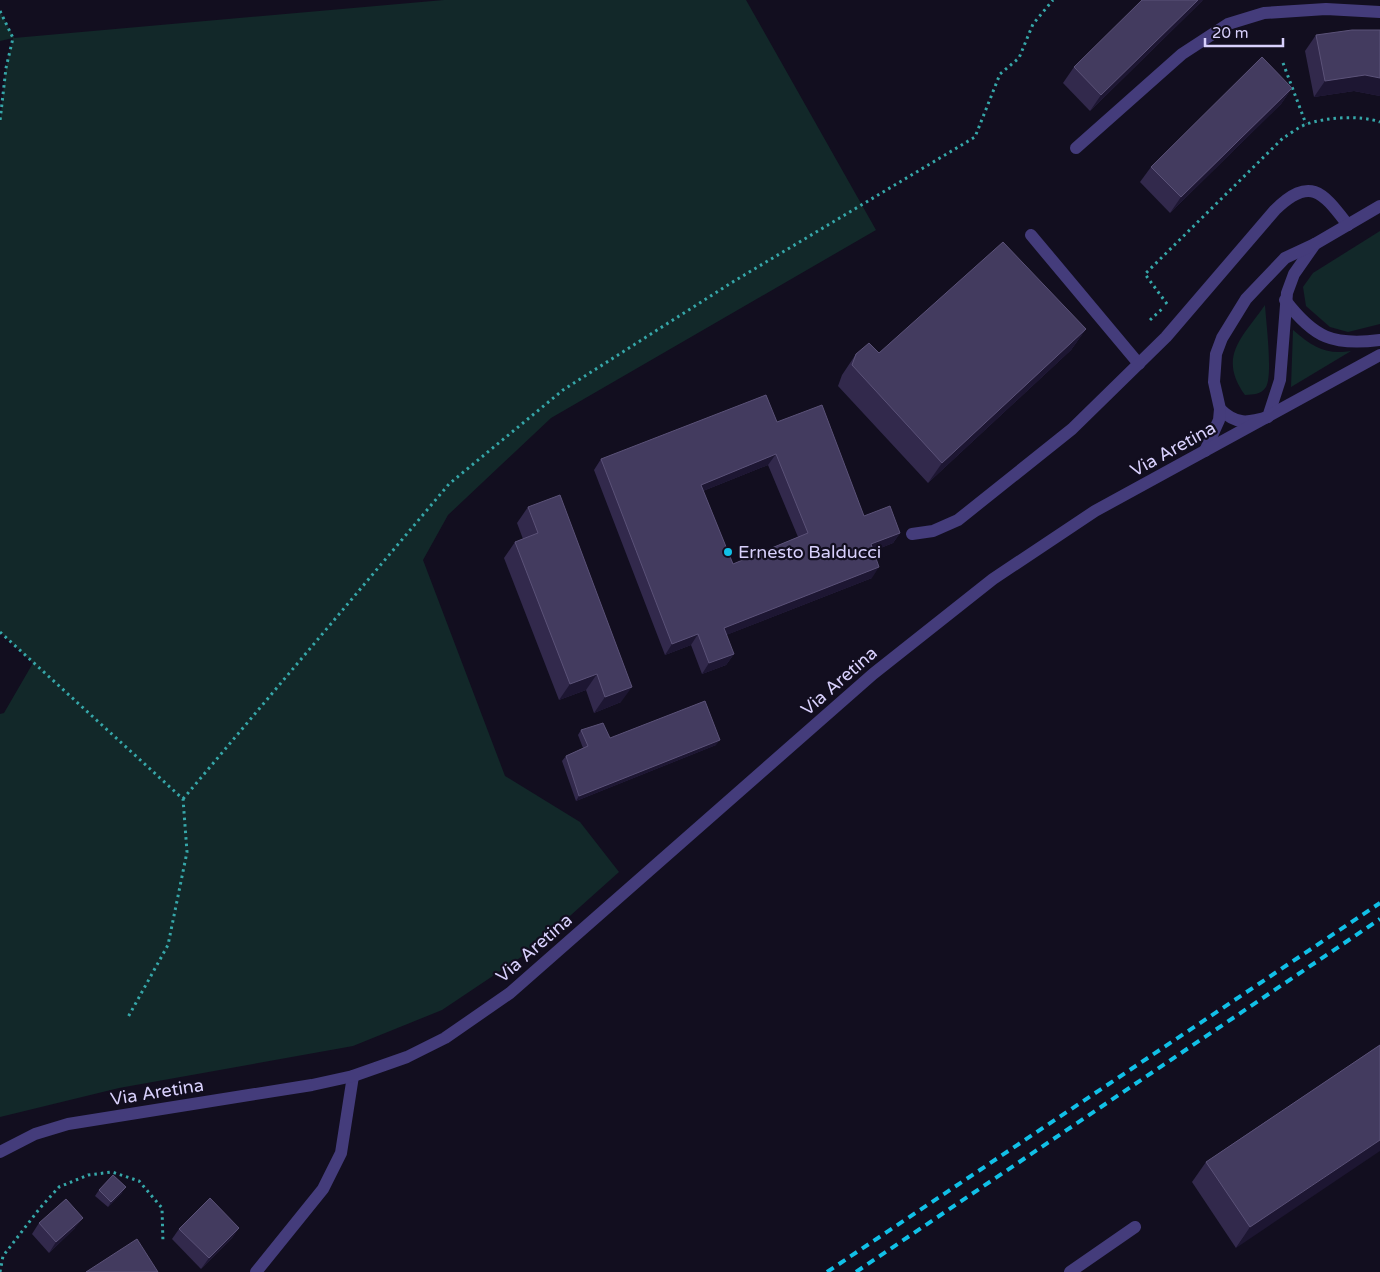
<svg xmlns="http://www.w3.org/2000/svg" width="1380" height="1272" font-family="'Varela Round',sans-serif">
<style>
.green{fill:#122829}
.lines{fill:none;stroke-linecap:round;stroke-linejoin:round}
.path{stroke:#36a7a9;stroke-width:3;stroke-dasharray:2.5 4;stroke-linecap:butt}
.service{stroke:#443c7b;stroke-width:12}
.minor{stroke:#443c7b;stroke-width:12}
.tertiary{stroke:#443c7b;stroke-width:12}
.rail{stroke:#11c0e7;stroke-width:4;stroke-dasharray:8 6;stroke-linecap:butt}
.wall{fill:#32294c;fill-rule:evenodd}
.shaded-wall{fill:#1d1632}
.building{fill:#433b5f;stroke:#5b5278;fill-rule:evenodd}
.poi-dot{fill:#11c0e7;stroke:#120e1f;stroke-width:2}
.labels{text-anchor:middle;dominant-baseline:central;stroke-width:4.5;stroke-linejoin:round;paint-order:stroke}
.street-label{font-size:18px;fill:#d8d0fc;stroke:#120e1f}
.poi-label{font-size:18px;fill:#d8d0fc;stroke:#120e1f;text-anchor:start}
</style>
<rect width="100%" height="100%" fill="#120e1f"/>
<!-- green -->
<g class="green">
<polygon points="444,0 746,0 876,230 551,418 448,515 423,560 505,776 580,822 619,872 533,949 442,1010 353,1046 119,1088 0,1117 0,714 4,713 33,663 0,632 0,121 6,68 13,38 0,41 0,11 14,38"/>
<polygon points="1380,231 1380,324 1348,332 1330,327 1306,306 1303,287 1313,273"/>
<path d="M1265,305C1266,322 1273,374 1266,387C1261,395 1253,394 1245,395C1217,356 1243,337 1265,305Z"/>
<path d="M1293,330C1313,347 1325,355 1351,351L1291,387Z"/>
</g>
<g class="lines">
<!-- path -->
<g class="path">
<polyline points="0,11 13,38 6,68 0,121"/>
<polyline points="1283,63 1306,124"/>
<path d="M1167,304L1145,274L1283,138C1290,134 1298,127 1307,124C1327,117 1360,115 1380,122"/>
<polyline points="1150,320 1163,308"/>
<polyline points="0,632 183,799 187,852 168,945 127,1019"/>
<polyline points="183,799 449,484 563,390 731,283 975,137 1000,74 1019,58 1033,24 1053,0"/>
<polyline points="0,1272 3,1256 40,1208 59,1187 88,1175 112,1172 139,1181 162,1208 163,1243"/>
</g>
<!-- service -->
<g class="service">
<polyline points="1031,235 1139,364"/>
<path d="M912,534L933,531L958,520L1072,429L1166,337L1275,210C1311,175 1323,193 1348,225"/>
<polyline points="1070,1272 1135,1227"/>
</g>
<!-- minor -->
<g class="minor">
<polyline points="1076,148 1182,54 1228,24 1264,13 1326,9 1380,12"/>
<path d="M1285,300C1314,338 1333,346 1380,340"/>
<path d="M1220,409C1236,425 1248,423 1268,417L1280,380L1287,293L1294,274L1315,244"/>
<polyline points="1205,451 1219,420 1220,409 1214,382 1216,354 1222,338 1246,299 1285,258 1315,244 1380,206"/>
<polyline points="256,1272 323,1189 341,1153 353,1076"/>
</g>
<!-- tertiary -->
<polyline class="tertiary" points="0,1152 35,1134 68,1124 312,1085 353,1076 407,1057 445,1038 510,993 873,674 993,579 1095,511 1380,355"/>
<!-- rail -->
<g class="rail">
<polyline points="827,1272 1380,903"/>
<polyline points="856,1272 1380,919"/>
</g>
</g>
<!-- wall -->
<g class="wall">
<polygon points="1203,0 1090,111 1063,83 1074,67"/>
<polygon points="1380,30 1380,96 1354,91 1314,97 1305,51 1316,35"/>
<polygon points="1292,88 1281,104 1170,213 1140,182 1151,167"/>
<polygon points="1086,329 1071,350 928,483 838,386 842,375 856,354 879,353"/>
<path d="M777,422L864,516L900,533L893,543L873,551L872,578L726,635L734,654L726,665L702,674L691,645L665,655L594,470L601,459ZM768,465L798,537L733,564L703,491Z"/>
<polygon points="528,507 621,702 594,713 586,690 559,700 504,558 515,542 523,539 517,523"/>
<polygon points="581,730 610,738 716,745 576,801 562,761 566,756 583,748 578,735"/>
<polygon points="1380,1045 1236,1248 1192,1182 1206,1162"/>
<polygon points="99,1190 122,1193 108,1207 95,1196"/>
<polygon points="39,1223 75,1228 49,1253 32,1234"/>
<polygon points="239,1228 232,1238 201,1269 172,1239 179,1229"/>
</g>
<!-- shaded-wall -->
<g class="shaded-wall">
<polygon points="1198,0 1203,0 1090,111 1101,95"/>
<polygon points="1365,75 1380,78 1380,96 1354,91 1314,97 1325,81"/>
<polygon points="1292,88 1281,104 1170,213 1181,197"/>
<polygon points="1086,329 1071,350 928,483 942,463"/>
<polygon points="776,454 768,465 693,495 701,485"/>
<polygon points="900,533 893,543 863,555 871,544"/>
<polygon points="879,567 872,578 716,639 724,628"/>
<polygon points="698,634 691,645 665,655 672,644"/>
<polygon points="734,654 726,665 702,674 709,663"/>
<polygon points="597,674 586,690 559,700 570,684"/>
<polygon points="632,687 621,702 594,713 605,697"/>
<polygon points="720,740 716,745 576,801 579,796"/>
<polygon points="1380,1140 1380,1151 1236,1248 1250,1227"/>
<polygon points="126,1187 122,1193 108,1207 111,1202"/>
<polygon points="83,1218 75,1228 49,1253 56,1242"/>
<polygon points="239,1228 232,1238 201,1269 209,1258"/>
</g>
<!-- building -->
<g class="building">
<polygon points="1142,0 1198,0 1101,95 1074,67"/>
<polygon points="1352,30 1380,30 1380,78 1365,75 1325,81 1316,35"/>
<polygon points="1262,57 1292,88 1181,197 1151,167"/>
<polygon points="1003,242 1086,329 942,463 852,365 856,354 869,343 879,353"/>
<path d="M766,395L777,422L822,405L864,516L890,506L900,533L871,544L879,567L724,628L734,654L709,663L698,634L672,644L601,459ZM776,454L808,533L733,564L701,485Z"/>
<polygon points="560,495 632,687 605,697 597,674 570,684 515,542 538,533 528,507"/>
<polygon points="705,701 720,740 579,796 566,756 588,746 581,730 603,723 610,738"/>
<polygon points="1380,1045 1380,1140 1250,1227 1206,1162"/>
<polygon points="113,1175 126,1187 111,1202 99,1190"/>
<polygon points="210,1198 239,1228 209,1258 179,1229"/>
<polygon points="66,1199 83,1218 56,1242 39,1223"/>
<polygon points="137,1239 158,1272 86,1272"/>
</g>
<!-- markers -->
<circle class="poi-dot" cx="728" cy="552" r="5"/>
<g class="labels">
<!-- street labels -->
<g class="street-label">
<text transform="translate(1173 449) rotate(-29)">Via Aretina</text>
<text transform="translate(839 681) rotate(-41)">Via Aretina</text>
<text transform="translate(534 948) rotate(-41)">Via Aretina</text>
<text transform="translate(157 1092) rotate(-9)">Via Aretina</text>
</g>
<!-- poi labels -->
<g class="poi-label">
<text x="738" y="552">Ernesto Balducci</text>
</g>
</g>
<!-- scale -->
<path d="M1205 38v8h78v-8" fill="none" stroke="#d8d0fc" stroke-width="2.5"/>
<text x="1212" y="38" font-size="15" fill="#d8d0fc" stroke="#120e1f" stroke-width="4" paint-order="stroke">20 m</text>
</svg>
